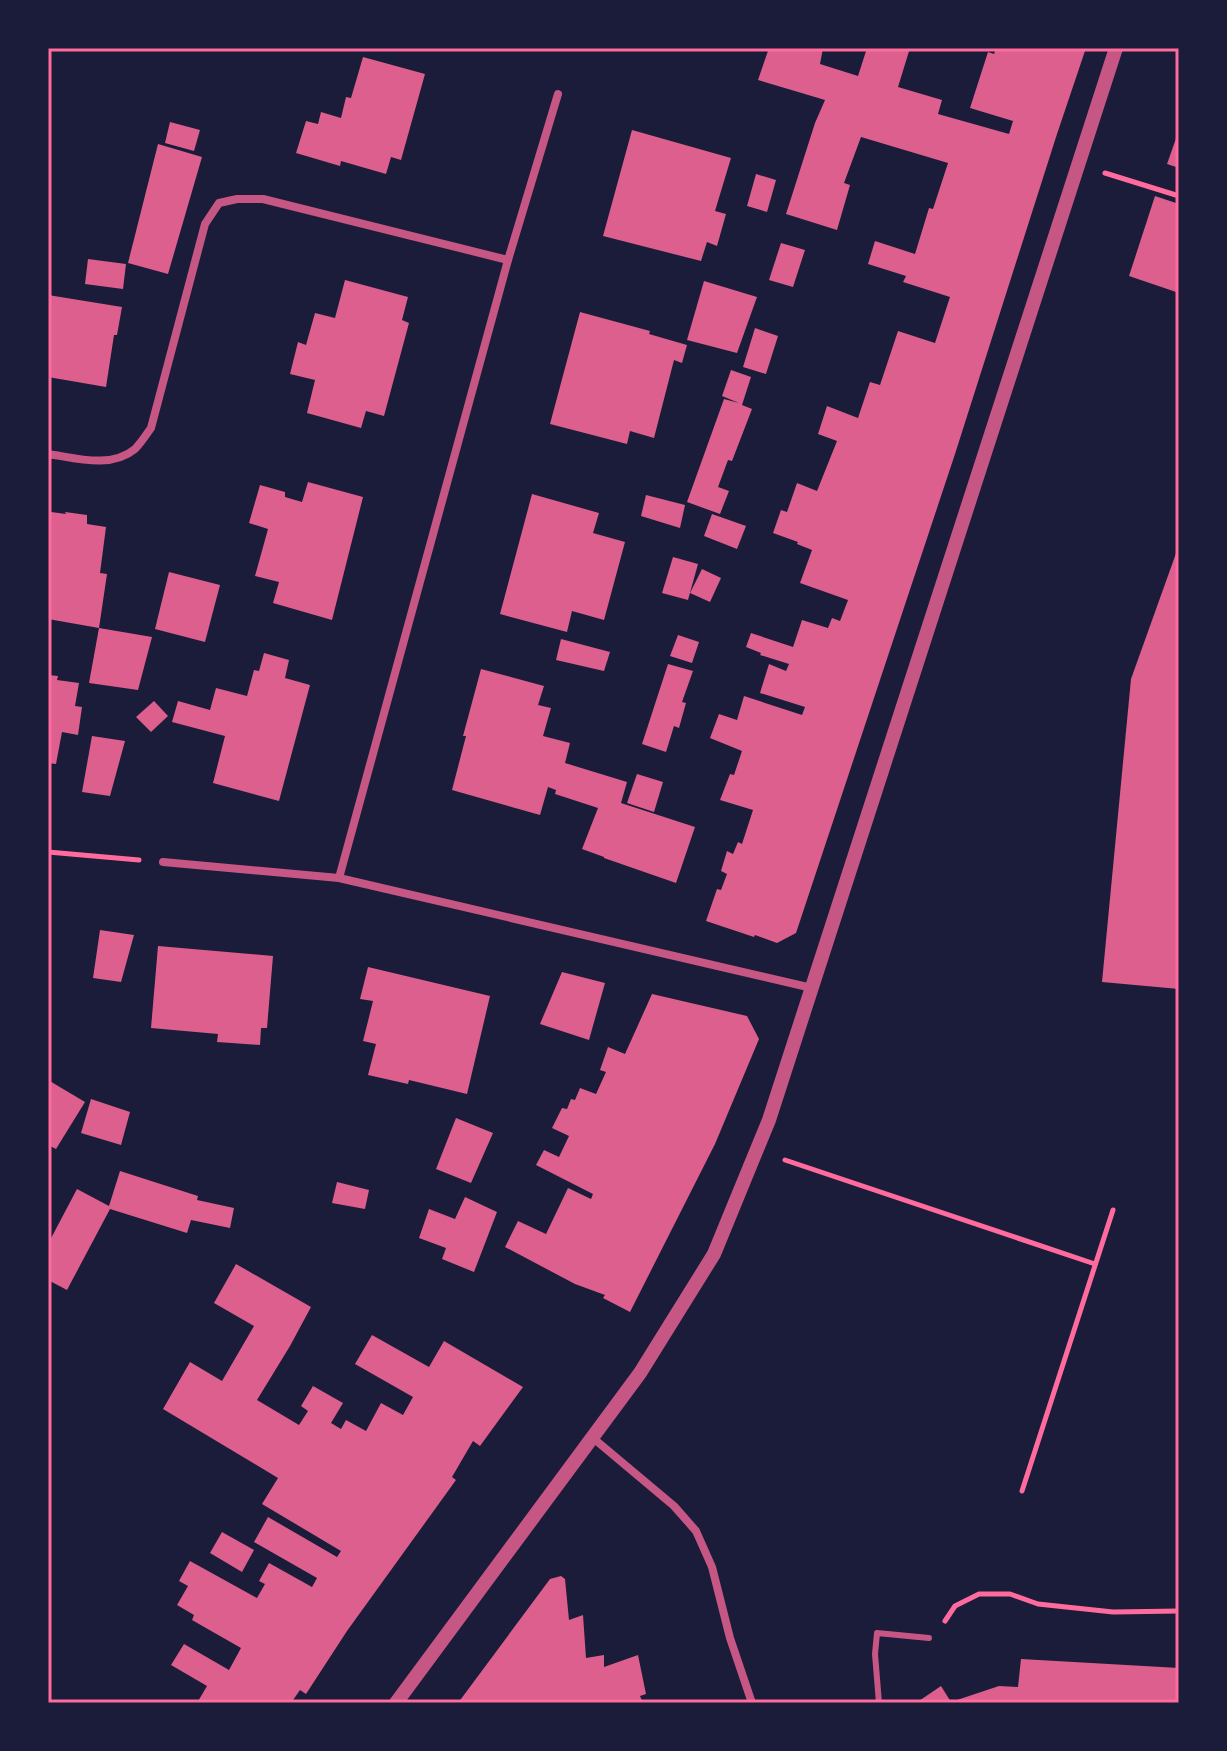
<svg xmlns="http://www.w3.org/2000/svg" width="1227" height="1751" font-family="Montserrat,sans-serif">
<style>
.building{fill:#dd5f8e}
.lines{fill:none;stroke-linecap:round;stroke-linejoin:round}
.path{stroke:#ff6b9d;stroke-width:5}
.service{stroke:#c65784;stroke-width:6}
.minor{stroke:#c65784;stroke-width:8}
.tertiary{stroke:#c65784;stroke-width:14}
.neatline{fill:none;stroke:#ff6b9d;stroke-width:3}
</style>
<rect width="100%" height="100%" fill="#1b1b3a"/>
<!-- building -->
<g class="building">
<polygon points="769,48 780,50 780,48 823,48 820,64 858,76 867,48 910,48 898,87 942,100 938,114 1009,134 1013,121 970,108 988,52 994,54 996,48 1086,48 1057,134 955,454 796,933 777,943 755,935 754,937 706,921 717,889 721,890 727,874 721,871 727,851 733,854 738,842 742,844 753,810 720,800 730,774 734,775 742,751 710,738 719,714 737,720 744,696 802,715 805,707 760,693 769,664 786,671 789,664 760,655 761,653 746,647 751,633 793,647 802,620 828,628 832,618 840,621 848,600 800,583 812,550 797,544 798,542 773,533 781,510 787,512 797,483 817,491 837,441 818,434 827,406 858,418 870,382 880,385 898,331 935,343 950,297 903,282 906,276 868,264 875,241 915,254 929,208 933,209 948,163 861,137 844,183 850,185 837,230 786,214 815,123 825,100 758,80"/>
<polygon points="363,57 425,74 401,160 391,157 386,174 341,161 340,166 296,153 306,121 318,124 321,112 341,118 346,97 351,98"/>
<polygon points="170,122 200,130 194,151 165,143"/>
<polygon points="632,130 731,158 715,211 726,214 717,246 707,242 701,261 603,236"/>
<polygon points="1179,130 1179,168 1167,164"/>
<polygon points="158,144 202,157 168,274 128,263"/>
<polygon points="756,174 776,180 767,212 747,206"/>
<polygon points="1155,196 1179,204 1179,293 1129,276"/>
<polygon points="781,243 805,250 793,287 769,280"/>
<polygon points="88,259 126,264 123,289 85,284"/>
<polygon points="345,280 408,297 402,320 409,323 384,416 366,411 361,428 307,413 315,380 290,374 298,342 306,345 315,313 335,318"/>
<polygon points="704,281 757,297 737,353 687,340"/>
<polygon points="48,295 122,307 117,335 114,335 106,387 48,377"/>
<polygon points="580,312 650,331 649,334 687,345 682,363 674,360 654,438 630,431 627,444 550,424"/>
<polygon points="755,328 778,336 766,374 743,367"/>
<polygon points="731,370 751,377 742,405 752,409 732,461 728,460 718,487 729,491 720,514 687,502 724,399 739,403 722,396"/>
<polygon points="308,482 363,497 332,620 273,603 279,582 255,576 268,529 249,523 260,485 285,492 285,497 302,502"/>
<polygon points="532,494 599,513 593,533 625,542 604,620 572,611 567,632 500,614"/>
<polygon points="646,495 685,505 680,528 641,516"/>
<polygon points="48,509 51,509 51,512 66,514 65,512 87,515 87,524 106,527 100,573 107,574 99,628 48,619"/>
<polygon points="712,514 746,526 737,549 704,536"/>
<polygon points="1179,545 1179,989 1102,982 1131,679"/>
<polygon points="673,557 698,564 688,600 662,593"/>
<polygon points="702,569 721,578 710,602 690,593"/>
<polygon points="169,572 220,585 205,642 155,629"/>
<polygon points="99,628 152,637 138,690 89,683"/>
<polygon points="678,635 699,642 692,663 670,656"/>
<polygon points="561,639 610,652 604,671 556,660"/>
<polygon points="264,653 289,660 285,678 310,685 279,801 213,783 225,736 172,722 178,701 210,710 216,688 247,696 254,670 259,671"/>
<polygon points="668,664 693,671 682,702 686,703 679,728 674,726 666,752 642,744"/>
<polygon points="481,669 544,686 538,705 551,708 543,736 570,743 565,763 627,782 621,803 695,827 676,883 604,858 604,857 582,849 598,808 555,794 556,790 548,787 540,815 452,790 466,736 463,736"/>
<polygon points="48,675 58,676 57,680 79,683 75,706 82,707 78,735 62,732 56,764 48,763"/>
<polygon points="154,701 168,716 151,732 136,717"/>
<polygon points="92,736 125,741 110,796 82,792"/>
<polygon points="637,774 663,782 654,812 627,803"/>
<polygon points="100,930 134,935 121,982 93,978"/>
<polygon points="158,946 273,956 267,1028 261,1028 260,1045 217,1042 218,1034 151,1028"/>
<polygon points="368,967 490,996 467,1094 409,1080 408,1084 368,1075 376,1044 363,1041 373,1001 360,999"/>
<polygon points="562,972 605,983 589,1040 540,1024"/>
<polygon points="652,994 747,1016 759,1039 715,1144 630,1312 603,1298 605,1295 575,1284 505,1247 518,1221 546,1234 568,1188 591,1199 593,1194 536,1165 544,1150 559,1157 569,1136 552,1128 562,1108 567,1109 571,1099 575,1100 580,1088 596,1094 606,1072 600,1070 608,1047 625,1054"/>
<polygon points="48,1080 85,1102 56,1149 48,1145"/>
<polygon points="91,1099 130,1112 121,1145 81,1133"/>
<polygon points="456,1118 493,1133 471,1183 436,1169"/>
<polygon points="120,1171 198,1196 197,1200 234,1208 230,1228 191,1220 187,1233 110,1209 67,1290 48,1280 48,1244 77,1189 109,1206"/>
<polygon points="337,1182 369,1190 365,1209 332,1203"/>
<polygon points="465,1197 497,1212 474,1272 442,1259 446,1248 419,1238 429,1209 455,1219"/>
<polygon points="236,1264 311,1307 290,1346 257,1400 299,1425 308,1411 301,1406 313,1386 343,1403 331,1423 341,1429 346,1420 366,1431 381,1403 403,1415 413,1397 355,1364 372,1335 429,1367 444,1341 523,1387 480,1446 473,1441 452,1477 456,1480 347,1631 306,1694 300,1690 291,1703 197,1703 207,1686 171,1665 184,1644 229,1670 241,1648 192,1620 194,1615 177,1605 188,1586 179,1581 190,1561 257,1598 265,1584 259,1581 269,1563 312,1587 317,1578 254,1542 268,1517 337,1557 341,1551 262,1504 278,1478 163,1409 190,1362 222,1381 254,1326 214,1303"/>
<polygon points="222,1532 254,1550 242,1572 210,1553"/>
<polygon points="561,1576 565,1579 569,1620 583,1615 586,1658 604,1655 604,1667 638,1655 646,1694 640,1696 643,1703 458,1703 550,1579"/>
<polygon points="1021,1659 1179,1668 1179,1703 916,1703 941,1686 951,1702 999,1686 1018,1687"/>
</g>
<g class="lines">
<!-- path -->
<g class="path">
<polyline points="1105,173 1179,196"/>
<polyline points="48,852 139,860"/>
<polyline points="785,1160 1095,1264"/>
<polyline points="1022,1491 1113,1210"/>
<polyline points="945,1621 955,1606 979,1594 1010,1594 1038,1604 1113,1612 1179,1611"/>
</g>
<!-- service -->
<polyline class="service" points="879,1703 875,1654 877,1633 929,1638"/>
<!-- minor -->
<g class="minor">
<path d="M48,454C76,458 111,469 135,449C141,443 146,435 151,428L205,224L219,203L237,199H263L508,260"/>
<polyline points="163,862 339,878 812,988"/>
<polyline points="339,878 508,260 558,94"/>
<polyline points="593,1438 674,1506 696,1531 712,1567 730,1638 752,1703"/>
</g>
<!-- tertiary -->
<polyline class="tertiary" points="396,1703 640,1373 714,1254 769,1120 1116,48"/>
</g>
<!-- border -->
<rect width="1227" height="1751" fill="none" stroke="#1b1b3a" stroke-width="100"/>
<rect x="50" y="50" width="1127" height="1651" class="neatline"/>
</svg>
